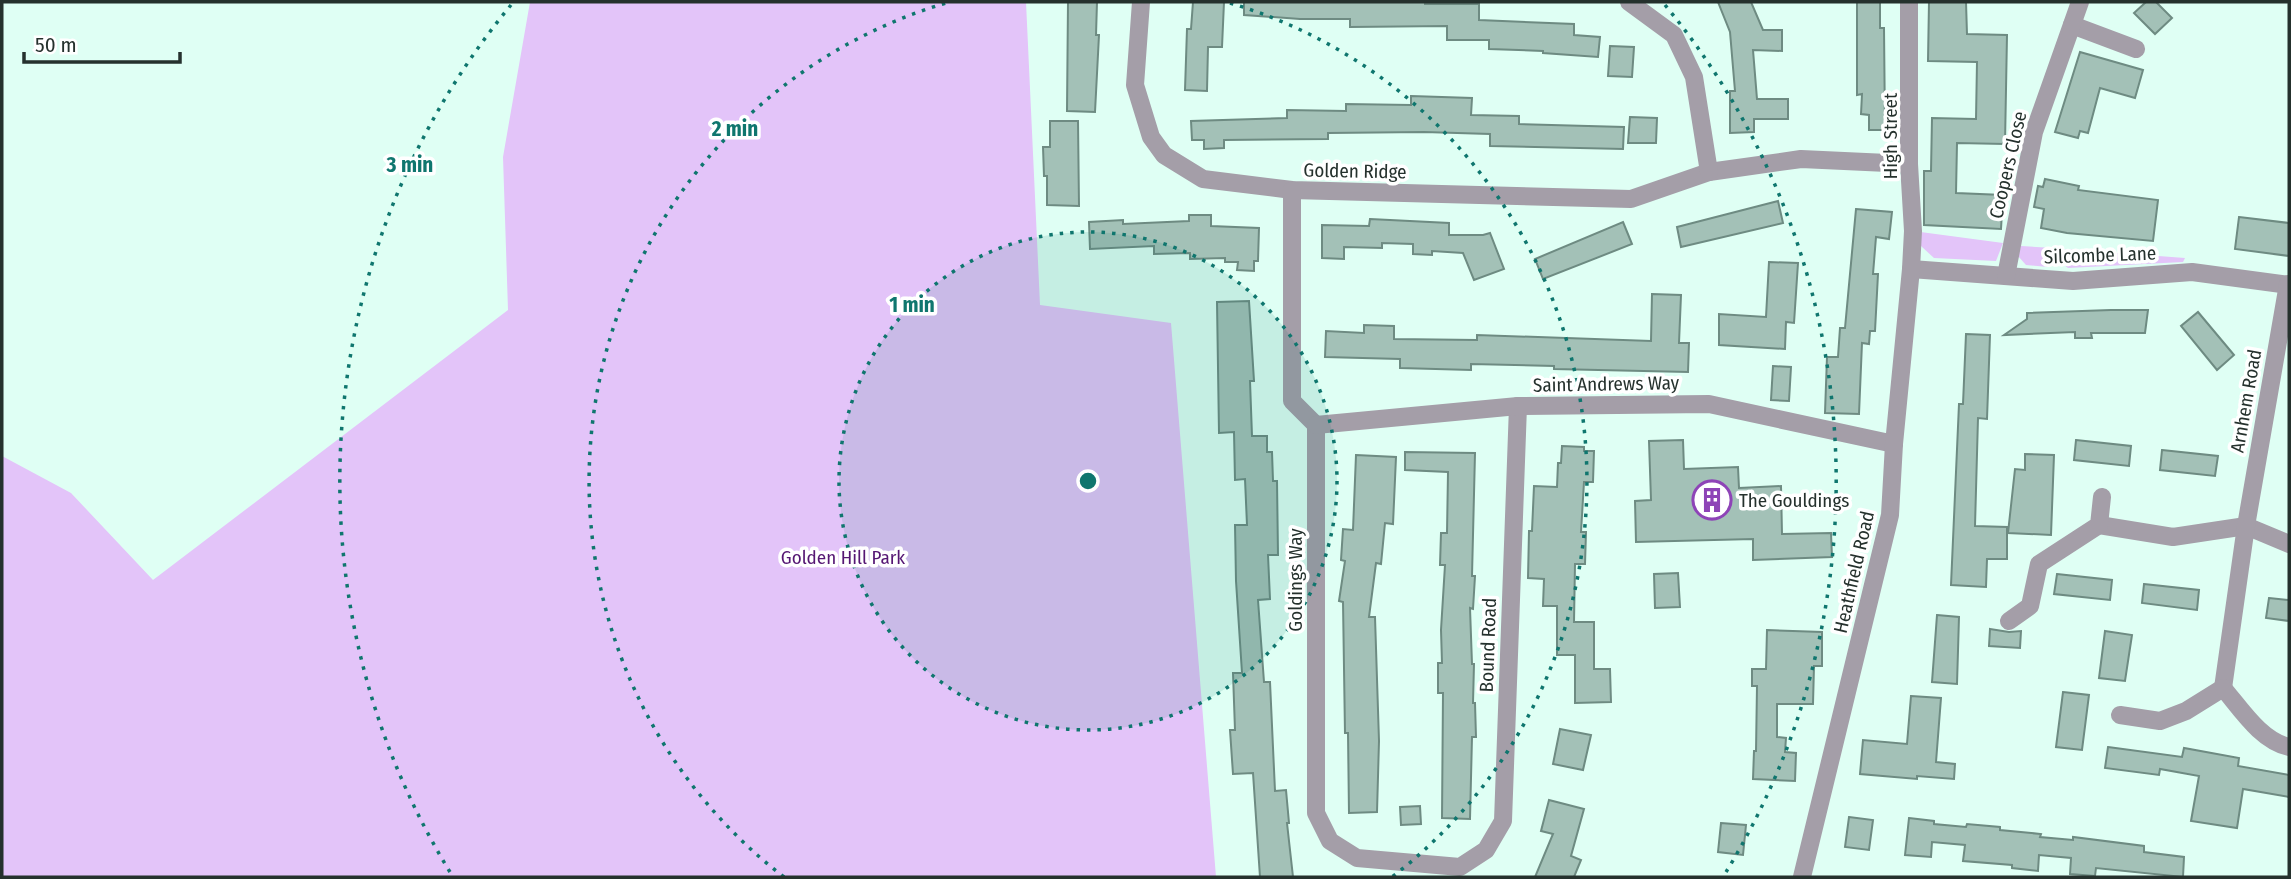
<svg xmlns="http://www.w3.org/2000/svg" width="2291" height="879" font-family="'Fira Sans Condensed',sans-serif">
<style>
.green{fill:#e3c4f9}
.building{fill:#a3c1b7;stroke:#6e8b82;stroke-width:2}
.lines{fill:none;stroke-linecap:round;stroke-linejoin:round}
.street{stroke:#a49ea8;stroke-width:18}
.ring{fill:none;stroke:#0f766e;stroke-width:3.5;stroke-dasharray:3.5 7}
.labels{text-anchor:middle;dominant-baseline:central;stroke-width:7;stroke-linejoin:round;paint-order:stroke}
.street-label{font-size:19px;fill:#25312d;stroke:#fff}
.poi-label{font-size:19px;fill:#25312d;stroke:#fff;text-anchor:start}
.park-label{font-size:19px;fill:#551673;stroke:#fff}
.centre{fill:#0f766e;stroke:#fff;stroke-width:3.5}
.ring-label{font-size:21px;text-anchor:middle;font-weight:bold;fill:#0f766e;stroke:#fff;stroke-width:7;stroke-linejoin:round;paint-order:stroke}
</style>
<rect width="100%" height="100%" fill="#dffff4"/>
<!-- green -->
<g class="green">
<polygon points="530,2 1026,2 1040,305 1171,323 1216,877 2,877 2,456 71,493 153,580 508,310 503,157"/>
<polygon points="1913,231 2003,243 1996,261 1934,258 1921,246"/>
<polygon points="2021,246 2053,248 2048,267 2026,265 2018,256"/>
<polygon points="2065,249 2185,258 2183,262 2068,268 2063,264"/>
</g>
<!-- building -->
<g class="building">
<polygon points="1068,2 1097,2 1096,35 1099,35 1095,112 1067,111"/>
<polygon points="1193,2 1224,2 1222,47 1208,47 1207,91 1185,90 1187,29 1191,29"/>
<polygon points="1244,2 1425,2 1425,4 1479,4 1479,20 1574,24 1574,35 1600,37 1598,57 1543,53 1543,51 1489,49 1489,40 1447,40 1447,26 1350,27 1350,19 1300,19 1244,15"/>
<polygon points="1718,2 1751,2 1763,30 1782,30 1782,51 1753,50 1757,99 1788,99 1788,119 1754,119 1754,132 1730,133 1730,91 1735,91 1730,32"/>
<polygon points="1857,2 1880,2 1880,28 1884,28 1885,130 1869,130 1869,115 1861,114 1862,94 1857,95"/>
<polygon points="1929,2 1966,2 1967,34 2007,35 2005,144 1957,143 1956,193 2003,195 2001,229 1924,225 1924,171 1931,171 1932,118 1976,119 1977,62 1928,61"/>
<polygon points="2146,2 2156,2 2172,18 2155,34 2134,13"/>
<polygon points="1610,46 1634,47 1632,77 1608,76"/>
<polygon points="2080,52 2143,70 2135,98 2100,88 2088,133 2080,131 2078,138 2055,132"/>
<polygon points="1411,96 1472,98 1471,115 1519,116 1519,124 1624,127 1623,149 1490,146 1490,134 1424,132 1328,133 1328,139 1224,140 1224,148 1204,149 1204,140 1192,140 1191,121 1287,118 1287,110 1346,111 1346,104 1411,105"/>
<polygon points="1630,117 1657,118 1656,143 1628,143"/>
<polygon points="1050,121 1078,121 1079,206 1047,205 1047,176 1044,176 1043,147 1050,147"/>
<polygon points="2045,179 2079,186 2078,190 2158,200 2153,241 2067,233 2041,228 2044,209 2034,207 2038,186 2043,187"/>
<polygon points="1778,201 1783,223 1681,247 1677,227"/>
<polygon points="1856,209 1892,212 1889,239 1876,237 1873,274 1878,274 1875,331 1870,331 1869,344 1862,343 1859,414 1825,413 1827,357 1838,357 1840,328 1845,328"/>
<polygon points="1189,215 1211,215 1211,226 1259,228 1258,261 1254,261 1254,271 1237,270 1238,262 1225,262 1225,258 1190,259 1190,253 1154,254 1154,246 1090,249 1089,222 1123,220 1123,224 1189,221"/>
<polygon points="2239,217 2289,223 2289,256 2235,249"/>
<polygon points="1370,219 1449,223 1449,235 1483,235 1490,233 1504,269 1474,280 1463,253 1432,251 1432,255 1413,254 1413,244 1382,243 1382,248 1344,247 1344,259 1322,258 1322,225 1369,226"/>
<polygon points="1623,222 1632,244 1543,279 1535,259"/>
<polygon points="1769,262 1798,263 1794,323 1786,322 1785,349 1719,345 1719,314 1766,317"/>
<polygon points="1652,294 1681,295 1679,343 1689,343 1688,372 1554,369 1554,366 1471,364 1471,370 1400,368 1400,359 1325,357 1326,331 1364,333 1364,325 1394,326 1394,339 1477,340 1477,335 1651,341"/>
<polygon points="1249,301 1254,381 1250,381 1252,436 1267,436 1267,452 1272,452 1273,481 1277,481 1278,555 1268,555 1270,599 1258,600 1264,682 1270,682 1275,791 1286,790 1289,823 1287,823 1293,877 1260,877 1253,773 1233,774 1230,730 1235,730 1233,673 1242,673 1236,581 1235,525 1247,525 1245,479 1235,480 1234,432 1219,433 1217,302"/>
<polygon points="2111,310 2148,310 2145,333 2091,333 2092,338 2075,338 2075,332 2004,335 2027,319 2027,313"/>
<polygon points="2198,312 2234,355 2217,370 2181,326"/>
<polygon points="1966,334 1990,335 1987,419 1978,418 1975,526 2007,527 2007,559 1987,559 1986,587 1951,585 1959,404 1963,404"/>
<polygon points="1773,366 1791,367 1789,401 1771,400"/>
<polygon points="1683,440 1684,469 1738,467 1739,488 1781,486 1782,534 1831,533 1832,557 1753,560 1753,539 1636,542 1635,501 1651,500 1649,441"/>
<polygon points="2076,440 2131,446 2129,466 2074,460"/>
<polygon points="1562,446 1584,447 1584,451 1594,451 1593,482 1584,482 1581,532 1586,532 1585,564 1575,564 1574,622 1594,622 1594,669 1610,669 1611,702 1575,703 1575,655 1557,655 1557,606 1543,606 1544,579 1528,578 1529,531 1532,531 1534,486 1557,487 1558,463 1561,463"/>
<polygon points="2162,450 2218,456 2215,476 2160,470"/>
<polygon points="1405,452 1475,453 1472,576 1475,576 1473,609 1470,608 1472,664 1474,664 1473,703 1475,703 1476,737 1472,737 1470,819 1442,818 1443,693 1438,693 1438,663 1442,663 1441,630 1445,565 1440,565 1441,533 1447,533 1448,472 1405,470"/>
<polygon points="2025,454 2054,455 2051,535 2008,533 2015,469 2025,470"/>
<polygon points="1356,455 1396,457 1393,524 1385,523 1381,564 1376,563 1369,617 1375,617 1379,741 1377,812 1349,813 1348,733 1345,733 1343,602 1339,601 1345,561 1341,560 1343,529 1353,530"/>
<polygon points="1678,573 1680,607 1655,608 1654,574"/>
<polygon points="2057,574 2112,580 2110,600 2054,594"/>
<polygon points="2144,584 2199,590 2197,610 2142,603"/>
<polygon points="2269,598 2289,600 2289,621 2266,618"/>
<polygon points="1937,615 1959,617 1957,684 1932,682"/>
<polygon points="1990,629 2009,632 2021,631 2020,648 1989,646"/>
<polygon points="1767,630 1822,632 1822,666 1814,666 1813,704 1777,704 1777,737 1786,738 1785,752 1796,753 1795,781 1753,779 1754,751 1756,751 1757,686 1752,686 1752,669 1766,669"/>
<polygon points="2105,631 2132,635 2125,681 2099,678"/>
<polygon points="2063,692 2089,695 2082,750 2056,747"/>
<polygon points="1911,696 1941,698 1936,762 1955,764 1954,779 1917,776 1917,779 1860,774 1863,740 1907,744"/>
<polygon points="1560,729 1591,735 1583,770 1553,764"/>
<polygon points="2108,747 2182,757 2184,748 2239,758 2238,766 2289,775 2289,797 2243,789 2237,828 2191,821 2199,776 2160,769 2159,775 2105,768"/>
<polygon points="1549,800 1584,809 1571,856 1581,860 1574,877 1535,877 1553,834 1541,831"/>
<polygon points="1420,806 1421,824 1401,825 1400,807"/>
<polygon points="1849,817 1873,820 1869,850 1845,847"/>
<polygon points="1909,818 1934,821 1934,824 1966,827 1967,824 2000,827 2000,830 2041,834 2040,837 2073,840 2073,837 2144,846 2144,852 2184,857 2183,877 2096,868 2095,876 2070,874 2071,858 2039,855 2038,871 2012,868 2012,865 1963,861 1965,845 1932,842 1931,857 1905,855"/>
<polygon points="1721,823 1746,825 1743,855 1718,852"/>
</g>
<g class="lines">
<!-- street -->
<g class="street">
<polyline points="1141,2 1135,85 1151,137 1164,155 1203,179 1292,190 1631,199 1709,172 1801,159 1909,164"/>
<polyline points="1629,2 1674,35 1694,77 1709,172"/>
<polyline points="2072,25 2136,49"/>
<polyline points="1292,190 1292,401 1316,425 1316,813 1330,841 1357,858 1460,867 1486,850 1503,821 1518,406"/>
<polyline points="1911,269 2073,281 2192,272 2289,285"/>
<polyline points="2006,276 2034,132 2080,2"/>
<polyline points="1316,425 1518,406 1709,404 1894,444"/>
<polyline points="2099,525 2173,537 2246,526 2289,544"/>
<polyline points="2009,621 2030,606 2039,564 2099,525 2102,497"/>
<polyline points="2223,688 2246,526 2288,284"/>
<path d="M2120,715L2160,721L2186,711L2223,688C2241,709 2261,741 2289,747"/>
<polyline points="1802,877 1890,515 1894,444 1911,269 1913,231 1909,164 1909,2"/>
</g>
</g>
<!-- distance rings -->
<circle cx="1088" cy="481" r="249" fill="#0f766e" fill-opacity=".12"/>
<g class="ring">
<circle cx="1088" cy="481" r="249"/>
<path d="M784 877A499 499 0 0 1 946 3M1230 3A499 499 0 0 1 1392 877"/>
<path d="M450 872A748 748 0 0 1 511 5M1665 5A748 748 0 0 1 1726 872"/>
</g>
<!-- icons -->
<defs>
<g id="building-ring" transform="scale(2.0125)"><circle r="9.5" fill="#fff" stroke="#8e44b7" stroke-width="1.5"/><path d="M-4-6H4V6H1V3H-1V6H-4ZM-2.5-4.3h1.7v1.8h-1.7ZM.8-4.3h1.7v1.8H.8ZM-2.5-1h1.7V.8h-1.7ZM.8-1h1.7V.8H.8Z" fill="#8e44b7"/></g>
</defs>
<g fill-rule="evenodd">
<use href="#building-ring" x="1712" y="500"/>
</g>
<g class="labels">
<!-- street labels -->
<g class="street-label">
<text transform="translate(1890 136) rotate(-90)">High Street</text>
<text transform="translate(2008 165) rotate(-77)">Coopers Close</text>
<text transform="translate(1355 171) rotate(1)">Golden Ridge</text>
<text transform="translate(2100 255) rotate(-2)">Silcombe Lane</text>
<text transform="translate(1606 384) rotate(-1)">Saint Andrews Way</text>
<text transform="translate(2246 401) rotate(-80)">Arnhem Road</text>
<text transform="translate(1854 572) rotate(-77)">Heathfield Road</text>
<text transform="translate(1295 580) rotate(-90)">Goldings Way</text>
<text transform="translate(1488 645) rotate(-88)">Bound Road</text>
</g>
<!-- poi labels -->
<g class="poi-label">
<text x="1739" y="500">The Gouldings</text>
</g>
<!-- park labels -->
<g class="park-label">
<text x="843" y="557">Golden Hill Park</text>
</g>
</g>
<circle cx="1088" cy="481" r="10" class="centre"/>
<g class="ring-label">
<text x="735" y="136">2 min</text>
<text x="410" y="172">3 min</text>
<text x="912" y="312">1 min</text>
</g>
<!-- border -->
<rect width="2291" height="879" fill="none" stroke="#25312d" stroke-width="7"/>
<!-- scale -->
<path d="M24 52v10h156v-10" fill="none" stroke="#25312d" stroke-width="3.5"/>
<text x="35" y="52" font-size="21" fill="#25312d" stroke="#ffffff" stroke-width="5" paint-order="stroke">50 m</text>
</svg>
